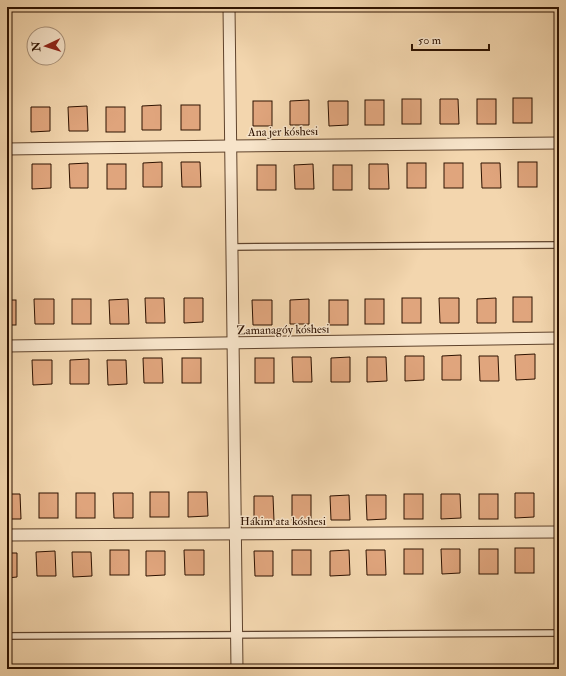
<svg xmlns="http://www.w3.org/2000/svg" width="566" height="676" font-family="'IM FELL Double Pica',serif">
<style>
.building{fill:#e0a57d;stroke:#2e1200}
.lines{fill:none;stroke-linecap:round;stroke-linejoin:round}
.service-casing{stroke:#5f432c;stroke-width:8}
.minor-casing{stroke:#5f432c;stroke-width:13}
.service{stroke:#f7e4ca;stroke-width:5.5}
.minor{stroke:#f7e4ca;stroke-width:11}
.labels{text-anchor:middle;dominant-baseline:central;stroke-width:3;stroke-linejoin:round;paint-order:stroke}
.street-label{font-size:12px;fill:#2e1200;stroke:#f7e4ca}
</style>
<rect width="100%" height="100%" fill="#f3d6ae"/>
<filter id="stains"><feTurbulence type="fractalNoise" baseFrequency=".005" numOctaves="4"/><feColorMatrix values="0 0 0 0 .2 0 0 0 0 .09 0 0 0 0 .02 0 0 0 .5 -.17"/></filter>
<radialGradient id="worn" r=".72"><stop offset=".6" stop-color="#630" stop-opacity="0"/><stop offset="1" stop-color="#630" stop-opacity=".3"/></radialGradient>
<!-- building -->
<g class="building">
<rect x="513" y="98" width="19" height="25"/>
<rect x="402" y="99" width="19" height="25"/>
<polygon points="440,99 458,99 459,124 440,124"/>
<rect x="477" y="99" width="19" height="25"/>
<polygon points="309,100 309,125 290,125 290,101"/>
<rect x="365" y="100" width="19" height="25"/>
<rect x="253" y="101" width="19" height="25"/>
<polygon points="328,101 348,101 348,125 329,126"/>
<polygon points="161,105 161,130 142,130 142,106"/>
<rect x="181" y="105" width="19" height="25"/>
<polygon points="87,106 88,131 69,131 68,107"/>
<polygon points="31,107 50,107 50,131 31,132"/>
<rect x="106" y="107" width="19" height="25"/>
<polygon points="162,162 162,187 143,187 143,163"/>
<polygon points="181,162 200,162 201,187 182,187"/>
<rect x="518" y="162" width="19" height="25"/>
<polygon points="88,163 88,188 70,188 69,164"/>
<rect x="407" y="163" width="19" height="25"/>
<rect x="444" y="163" width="19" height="25"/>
<polygon points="481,163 500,163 501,188 482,188"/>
<polygon points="32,164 51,164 51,188 32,189"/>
<rect x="107" y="164" width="19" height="25"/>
<polygon points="313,164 314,189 295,189 294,165"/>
<polygon points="369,164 388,164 389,189 369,189"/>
<rect x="257" y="165" width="19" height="25"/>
<rect x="333" y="165" width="19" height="25"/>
<rect x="513" y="297" width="19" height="25"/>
<polygon points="145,298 164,298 165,323 146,323"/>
<polygon points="184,298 203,298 203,322 184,323"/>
<rect x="402" y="298" width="19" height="25"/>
<polygon points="439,298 459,298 459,323 440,323"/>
<polygon points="496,298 496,323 477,323 477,299"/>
<polygon points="34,299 54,299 54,324 35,324"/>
<rect x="72" y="299" width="19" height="25"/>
<polygon points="128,299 129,324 110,324 109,300"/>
<polygon points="309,299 309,324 290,324 290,300"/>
<rect x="365" y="299" width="19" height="25"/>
<rect x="7" y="300" width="9" height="25"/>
<polygon points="252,300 272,300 272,325 253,325"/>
<rect x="329" y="300" width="19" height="25"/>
<polygon points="535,354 535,379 516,380 515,355"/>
<polygon points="461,355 461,380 442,380 442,356"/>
<polygon points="405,356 424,356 424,380 405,381"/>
<polygon points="479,356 498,356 499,381 480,381"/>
<polygon points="292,357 311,357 312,382 293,382"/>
<polygon points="350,357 350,382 331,382 331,358"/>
<polygon points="367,357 386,357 387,381 367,382"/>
<polygon points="143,358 162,358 163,383 144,383"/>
<rect x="182" y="358" width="19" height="25"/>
<rect x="255" y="358" width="19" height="25"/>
<polygon points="89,359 89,384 70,384 70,360"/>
<polygon points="32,360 52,360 52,384 33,385"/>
<polygon points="107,360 126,360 127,384 108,385"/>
<rect x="150" y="492" width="19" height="25"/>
<polygon points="188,492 207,492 208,516 188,517"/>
<rect x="39" y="493" width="19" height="25"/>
<rect x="76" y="493" width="19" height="25"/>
<polygon points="113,493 133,493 133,518 114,518"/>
<polygon points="515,493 534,493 534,517 515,518"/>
<polygon points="7,494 20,494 21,519 7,519"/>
<rect x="404" y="494" width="19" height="25"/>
<polygon points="441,494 460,494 461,518 441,519"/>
<rect x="479" y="494" width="19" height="25"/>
<rect x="292" y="495" width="19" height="25"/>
<polygon points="349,495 350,520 331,520 330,496"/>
<polygon points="366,495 386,495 386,519 367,520"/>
<polygon points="254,496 273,496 274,521 254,521"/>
<rect x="515" y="548" width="19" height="25"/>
<rect x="404" y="549" width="19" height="25"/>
<polygon points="441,549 460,549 460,573 442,574"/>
<rect x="479" y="549" width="19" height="25"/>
<rect x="110" y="550" width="19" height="25"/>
<polygon points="184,550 204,550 204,575 185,575"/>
<rect x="292" y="550" width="19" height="25"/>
<polygon points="349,550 350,575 330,576 330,551"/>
<polygon points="366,550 385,550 386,575 367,575"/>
<polygon points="55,551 56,576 37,576 36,552"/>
<polygon points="146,551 165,551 165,575 146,576"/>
<polygon points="254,551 273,551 273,576 255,576"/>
<polygon points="72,552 91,552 92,576 73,577"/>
<polygon points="7,553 17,553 17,577 7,578"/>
</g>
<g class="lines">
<!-- service casing -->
<g class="service-casing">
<g id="service">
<polyline points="232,247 559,245"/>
<polyline points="7,636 559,633"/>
</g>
</g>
<!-- minor casing -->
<g class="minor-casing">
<g id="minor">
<polyline points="229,7 237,669"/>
<polyline points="7,149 231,146 559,143"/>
<polyline points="7,346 559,338"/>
<polyline points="7,535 559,532"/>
</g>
</g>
<!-- service -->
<use href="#service" class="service"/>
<!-- minor -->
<use href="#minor" class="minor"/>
</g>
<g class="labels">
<!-- street labels -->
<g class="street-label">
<text transform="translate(283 132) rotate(-1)">Ana jer kóshesi</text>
<text transform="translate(283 330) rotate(-1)">Zamanagóy kóshesi</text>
<text x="283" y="521">Hákim ata kóshesi</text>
</g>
</g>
<!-- margin -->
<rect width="566" height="676" fill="none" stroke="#f3d6ae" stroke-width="24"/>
<rect x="8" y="8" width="550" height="660" fill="none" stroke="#2e1200" stroke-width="2"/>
<rect x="12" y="12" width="542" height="652" fill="none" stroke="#2e1200"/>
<!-- north arrow -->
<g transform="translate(46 46) rotate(266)"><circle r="19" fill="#f7e4ca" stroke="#a79079"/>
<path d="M0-3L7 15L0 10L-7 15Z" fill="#8f2418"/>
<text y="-6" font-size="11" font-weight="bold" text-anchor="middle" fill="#2e1200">N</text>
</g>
<!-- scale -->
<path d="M412 44v6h77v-6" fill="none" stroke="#2e1200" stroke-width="2"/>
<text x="418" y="44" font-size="12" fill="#2e1200" stroke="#f7e4ca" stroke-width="3" paint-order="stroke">50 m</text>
<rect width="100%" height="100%" filter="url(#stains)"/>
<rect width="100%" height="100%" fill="url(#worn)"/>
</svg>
